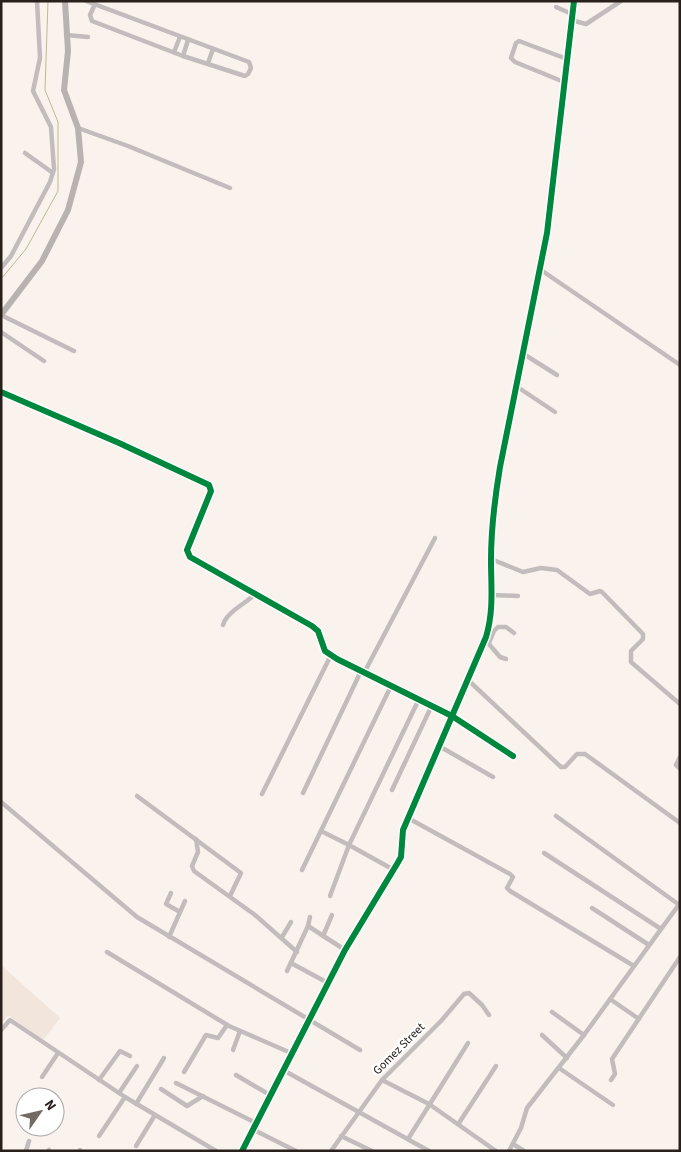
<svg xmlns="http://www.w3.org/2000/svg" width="681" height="1152" font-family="'Source Sans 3',sans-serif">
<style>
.built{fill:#f2e5dc}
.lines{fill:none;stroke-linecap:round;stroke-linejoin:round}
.stream{stroke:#bbbc8e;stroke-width:1}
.street{stroke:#c2bdbc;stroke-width:4.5}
.secondary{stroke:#b8b2b1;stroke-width:6}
.cycleway-casing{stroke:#fff;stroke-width:9}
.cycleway{stroke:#00873e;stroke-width:6}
.labels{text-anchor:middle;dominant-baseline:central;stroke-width:4.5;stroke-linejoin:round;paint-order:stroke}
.street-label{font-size:12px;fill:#29201b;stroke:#fff}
</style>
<rect width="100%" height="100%" fill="#f9f2ed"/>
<!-- built -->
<polygon class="built" points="1,965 60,1018 43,1040 8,1015 1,1024"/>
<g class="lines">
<!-- stream -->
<polyline class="stream" points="1,279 26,249 58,191 58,122 45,90 48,1"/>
<!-- street -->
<g class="street">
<polyline points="86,1 249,62 251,68 248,74 245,76 183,56 92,21 90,15 95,4"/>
<polyline points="556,7 572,14"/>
<polyline points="571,20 586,24 621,1"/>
<polyline points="66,35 88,37"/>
<polyline points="174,52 180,37"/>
<polyline points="183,56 188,40"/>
<polyline points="208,63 213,49"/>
<polyline points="564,82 515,62 511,58 516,43 519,41 567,59"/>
<polyline points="78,128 128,146 230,188"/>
<polyline points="25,153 53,173"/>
<polyline points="1,268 11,256 50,182 54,169 51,127 33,91 40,58 37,1"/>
<polyline points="541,270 680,365"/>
<polyline points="1,315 74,351"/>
<polyline points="1,332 44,361"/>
<polyline points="522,353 557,375"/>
<polyline points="516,386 555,412"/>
<polyline points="1,392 119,443 209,485 211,491 187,550 190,557 312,626 318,631 325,651 337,659 452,716 513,756"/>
<polyline points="491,559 523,572 541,568 557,570 590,594 600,591 602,592 643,634 643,639 631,651 631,662 680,704"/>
<polyline points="493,595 518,596"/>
<path d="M223,625C226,612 247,603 255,594"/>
<polyline points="488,643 500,657 506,659"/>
<polyline points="489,643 494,631 498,627 506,627 514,633"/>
<polyline points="364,673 435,538"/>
<polyline points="468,680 561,767 565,767 577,754 585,754 680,823"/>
<polyline points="439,746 493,777"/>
<polyline points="680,757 676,765 680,769"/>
<polyline points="392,790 432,705"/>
<polyline points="303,793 361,671"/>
<polyline points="262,794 331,655"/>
<polyline points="137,796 241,873 230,896"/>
<polyline points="1,802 137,917 360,1050"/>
<polyline points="556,816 678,904"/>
<polyline points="408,818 510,874 513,877 507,888 510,891 634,966"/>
<polyline points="321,831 349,845 330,896"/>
<polyline points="196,839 198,852 192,866 194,871 255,915 297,952"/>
<polyline points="544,853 661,929"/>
<polyline points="302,870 391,686"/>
<polyline points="394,870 349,845 419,699"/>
<polyline points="171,893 166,904 180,912"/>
<polyline points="592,908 649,945"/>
<polyline points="308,926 310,917"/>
<polyline points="323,936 332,915"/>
<polyline points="169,937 185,901"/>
<polyline points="282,937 291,922"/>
<polyline points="107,952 229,1026 291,1053"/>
<polyline points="291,963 328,983"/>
<polyline points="287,971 308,926 345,950"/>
<polyline points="610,999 639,1019"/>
<polyline points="552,1012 584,1035"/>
<polyline points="1,1030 10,1020 125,1097 216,1151"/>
<polyline points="542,1035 567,1058"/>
<polyline points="233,1050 240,1031"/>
<polyline points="559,1068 613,1105"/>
<polyline points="283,1070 429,1151"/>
<polyline points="184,1072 206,1035 218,1038 227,1025"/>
<polyline points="236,1075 270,1095"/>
<polyline points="42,1077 58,1053"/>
<polyline points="99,1080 120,1051 130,1056"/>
<polyline points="382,1080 429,1104 496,1151"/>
<polyline points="611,1080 615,1074 612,1059 680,957"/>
<polyline points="176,1083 256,1123"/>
<polyline points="161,1089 187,1106 203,1096"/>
<polyline points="119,1093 137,1066"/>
<polyline points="136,1104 164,1058"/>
<polyline points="459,1123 496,1066"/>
<polyline points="252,1129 296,1151"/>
<polyline points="99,1136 125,1097"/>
<polyline points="341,1136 372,1151"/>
<polyline points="408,1139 468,1043"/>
<polyline points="513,1144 524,1151"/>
<polyline points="136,1146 155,1115"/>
<polyline points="26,1151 29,1141"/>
<polyline points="48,1151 49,1150"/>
<polyline points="80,1151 80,1150"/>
<path d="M242,1151L345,950L397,864L401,857L403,830L486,637C494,610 491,587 491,560C491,529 495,497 500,467L547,233L574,1"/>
<polyline points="331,1151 382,1080 441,1021 464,994 469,993 482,1005 489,1015"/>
<polyline points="509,1151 521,1128 527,1108 584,1035 680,903"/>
</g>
<!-- secondary -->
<polyline class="secondary" points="1,315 42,261 68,210 81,162 78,128 64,90 68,51 65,1"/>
<!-- cycleway casing -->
<g class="cycleway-casing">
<g id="cycleway">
<polyline points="1,392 119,443 209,485 211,491 187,550 190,557 312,626 318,631 325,651 337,659 452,716 513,756"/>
<path d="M242,1151L345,950L397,864L401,857L403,830L486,637C494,610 491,587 491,560C491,529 495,497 500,467L547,233L574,1"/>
</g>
</g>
<!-- cycleway -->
<use href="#cycleway" class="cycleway"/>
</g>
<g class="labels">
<!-- street labels -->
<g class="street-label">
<text transform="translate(399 1049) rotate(-45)">Gomez Street</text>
</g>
</g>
<!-- border -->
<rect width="681" height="1152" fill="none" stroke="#29201b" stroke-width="5"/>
<!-- north arrow -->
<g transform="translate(40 1112) rotate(56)"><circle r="24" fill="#ffffff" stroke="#a9a6a4"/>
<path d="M0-4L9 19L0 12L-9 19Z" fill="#726a64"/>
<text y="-8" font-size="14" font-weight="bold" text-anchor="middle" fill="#29201b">N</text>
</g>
</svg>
